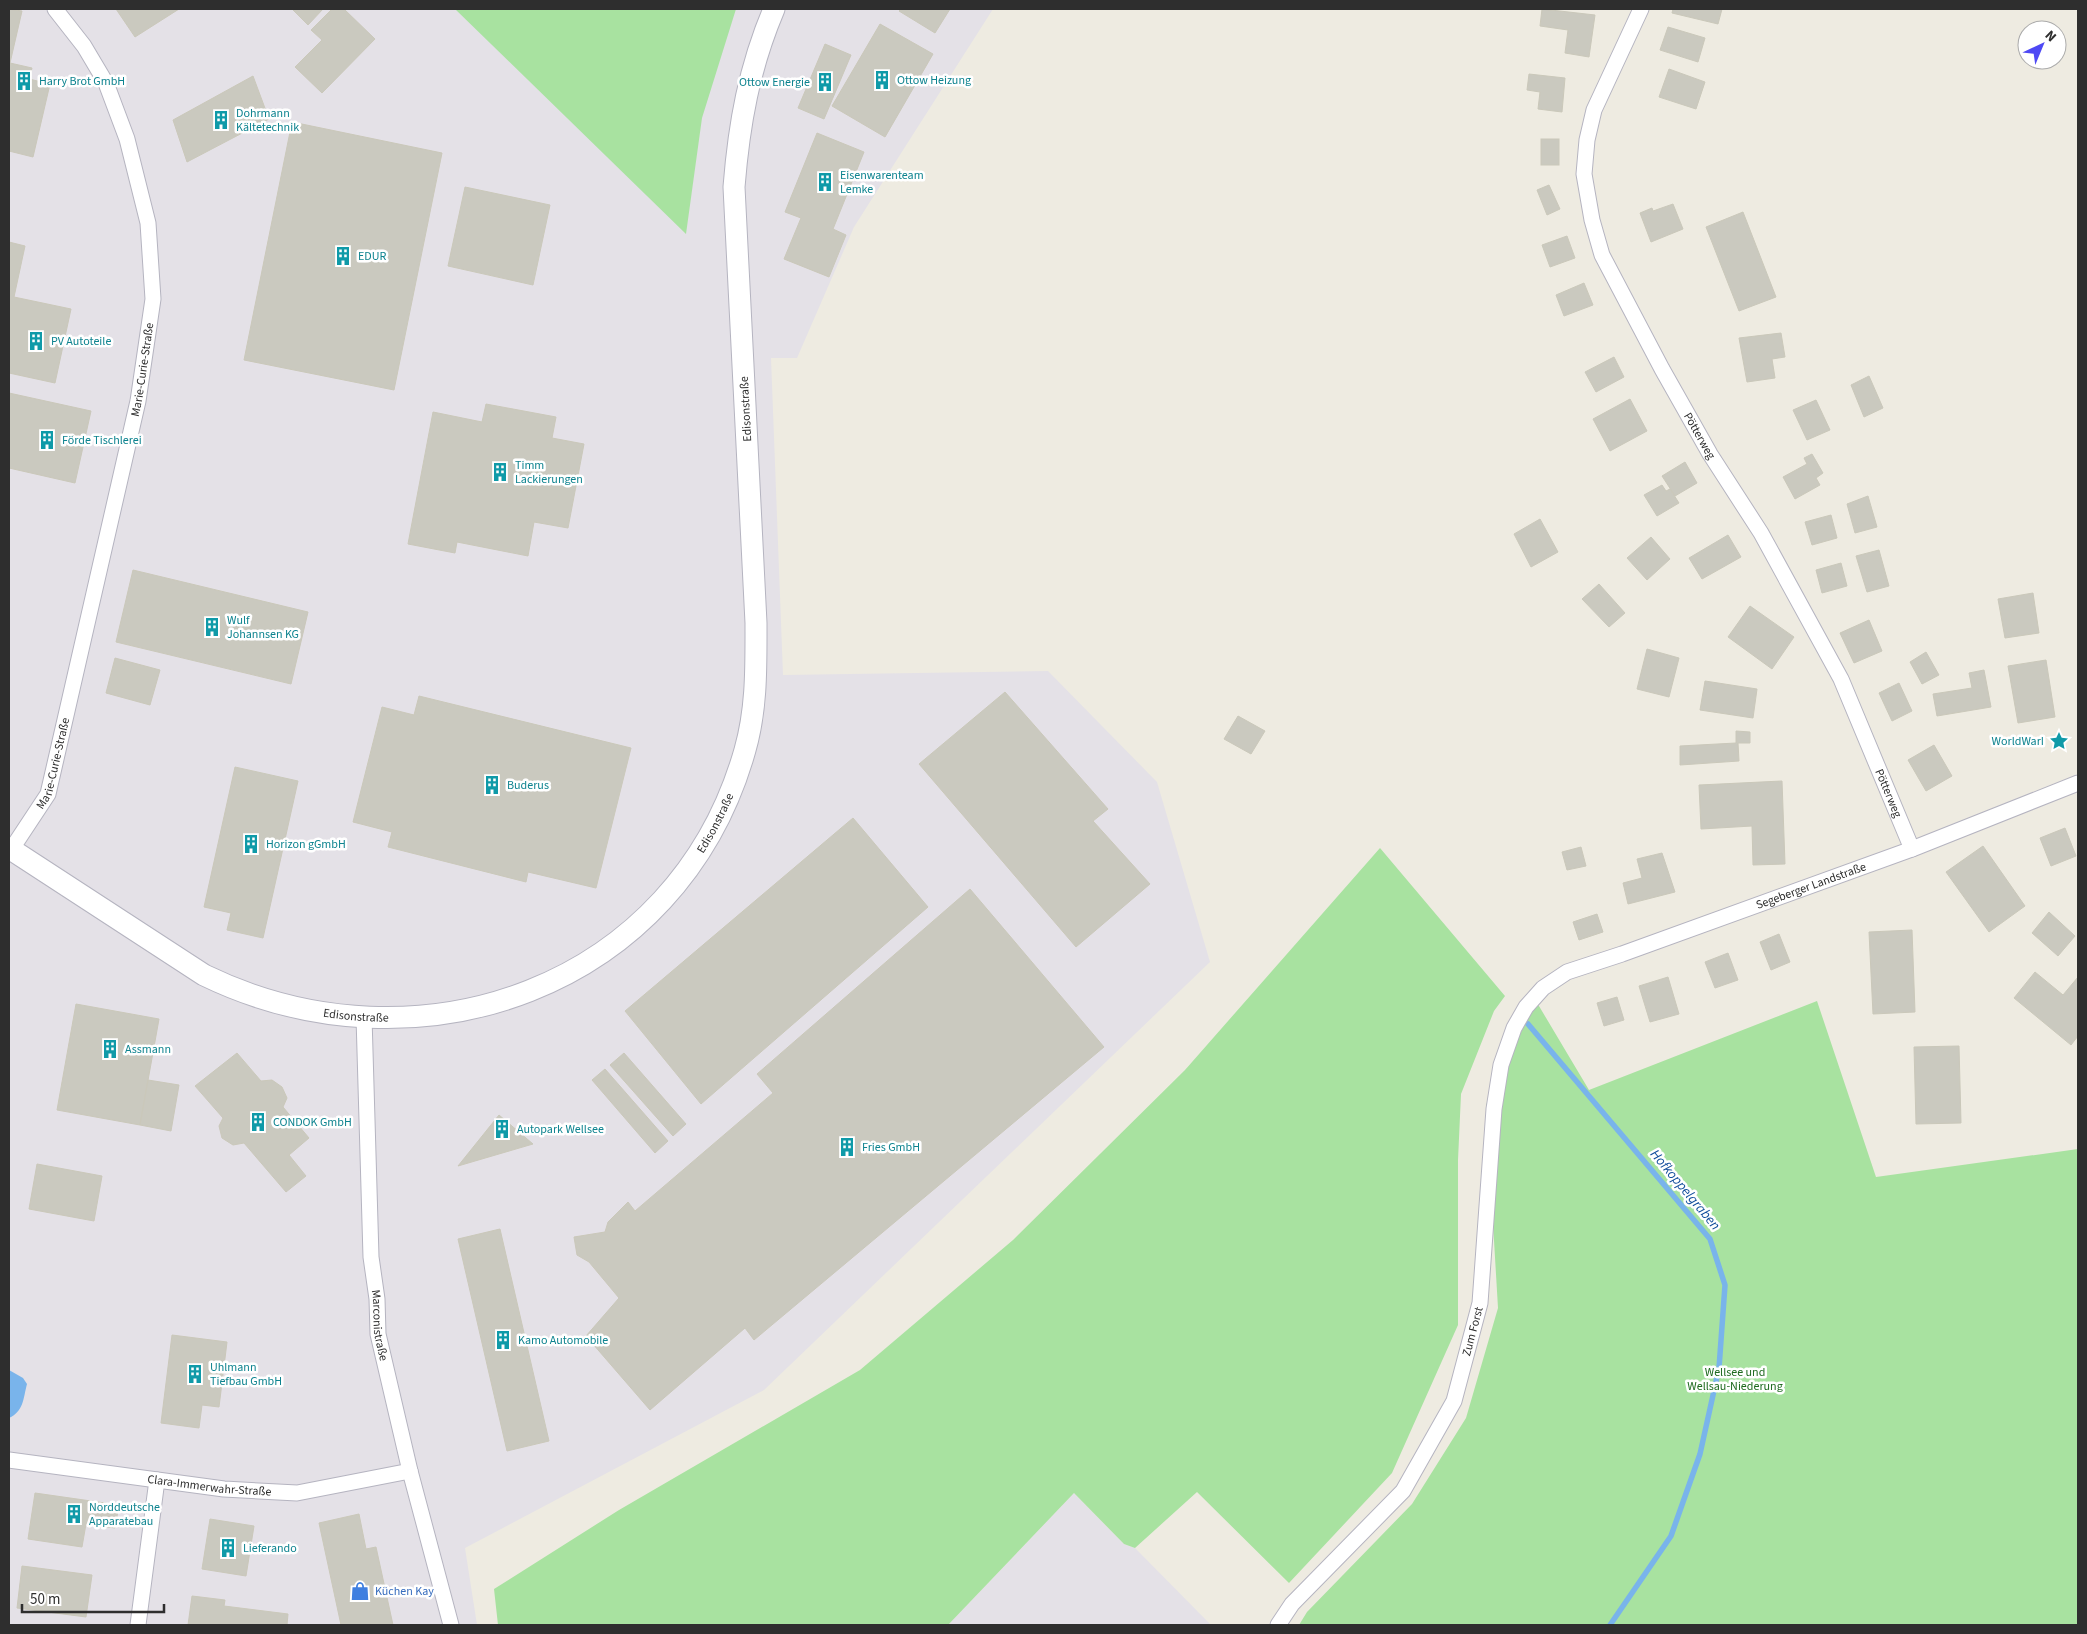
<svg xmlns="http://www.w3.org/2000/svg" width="2087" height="1634" font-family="'Source Sans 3',sans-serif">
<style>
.industrial{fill:#e4e1e7}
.green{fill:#a8e2a0}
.water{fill:#79b4eb}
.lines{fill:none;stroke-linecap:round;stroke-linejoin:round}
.stream{stroke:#79b4eb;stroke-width:5.5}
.building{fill:#cac9bf;stroke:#cac8ba}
.street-casing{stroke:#b5b4c0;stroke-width:17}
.secondary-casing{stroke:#b5b4c0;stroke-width:23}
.street{stroke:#fff;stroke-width:15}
.secondary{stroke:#fff;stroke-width:21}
.labels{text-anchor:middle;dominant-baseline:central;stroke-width:5;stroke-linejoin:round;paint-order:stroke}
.culture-label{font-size:12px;fill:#0d838f;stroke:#fff;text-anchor:start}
.street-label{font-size:12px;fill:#2e2e2e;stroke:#fff}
.park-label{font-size:12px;fill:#1e6a1f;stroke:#fff}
.shop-label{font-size:12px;fill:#366cbe;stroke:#fff;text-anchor:start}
.water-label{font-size:14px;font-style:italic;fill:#134f9c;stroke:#fff}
</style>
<rect width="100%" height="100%" fill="#eeebe1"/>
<!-- industrial -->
<g class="industrial">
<polygon points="9,9 993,9 854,227 797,358 771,358 783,675 1048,671 1157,782 1210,962 764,1390 465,1548 477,1625 9,1625"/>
<polygon points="1074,1493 1124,1544 1135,1548 1211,1625 948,1625"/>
</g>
<!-- green -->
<g class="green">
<polygon points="455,9 736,9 702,118 686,234"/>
<polygon points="1380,848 1505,996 1494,1011 1461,1094 1458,1160 1458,1325 1392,1473 1289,1583 1197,1492 1135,1548 1124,1544 1074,1493 948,1625 498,1625 494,1589 619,1510 860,1370 1013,1240 1185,1070"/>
<polygon points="1536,1001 1589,1090 1817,1001 1876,1177 2078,1149 2078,1625 1299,1625 1307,1612 1412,1504 1466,1418 1498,1308 1486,1105"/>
</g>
<!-- water -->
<path class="water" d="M9,1370L23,1378L27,1384C23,1399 24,1411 9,1418Z"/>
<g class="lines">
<!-- stream -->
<polyline class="stream" points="1528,1024 1710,1239 1725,1285 1719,1368 1700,1454 1671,1536 1610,1625"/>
</g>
<!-- building -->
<g class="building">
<polygon points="9,9 22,11 10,63 32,68 29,79 50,84 33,157 9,151"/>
<polygon points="116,9 179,9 135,37"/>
<polygon points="292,9 323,9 308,25"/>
<polygon points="332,9 344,9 375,39 322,93 295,67 322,40 311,30"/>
<polygon points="901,9 950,9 935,33 899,11"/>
<polygon points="1542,9 1595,15 1589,57 1565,53 1568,30 1540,26"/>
<polygon points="1673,9 1722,9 1718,24 1672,13"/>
<polygon points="880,24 933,54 885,137 832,106"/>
<polygon points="1668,27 1705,38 1698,62 1660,50"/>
<polygon points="825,44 851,55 824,119 798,108"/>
<polygon points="1669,69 1705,82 1696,109 1659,97"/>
<polygon points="1529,74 1565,78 1562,112 1538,109 1540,92 1527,90"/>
<polygon points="253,76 269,119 187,162 173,120"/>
<polygon points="292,122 442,153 394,390 244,360"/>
<polygon points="817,133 864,152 833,229 846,235 829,277 784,259 801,218 785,212"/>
<rect x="1541" y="139" width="18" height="26"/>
<polygon points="1549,185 1560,209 1547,215 1537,190"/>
<polygon points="465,187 550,205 533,285 448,266"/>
<polygon points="1673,204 1683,229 1651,242 1640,213 1652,208 1653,211"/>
<polygon points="1743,212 1776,297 1739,311 1706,227"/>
<polygon points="1567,236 1575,258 1550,267 1542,245"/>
<polygon points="9,242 25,246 14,297 71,309 55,383 9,373"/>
<polygon points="1584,283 1593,305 1564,316 1556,295"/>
<polygon points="1781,333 1785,357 1772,359 1775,378 1747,382 1739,338"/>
<polygon points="1614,357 1624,377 1596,392 1585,372"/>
<polygon points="1869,376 1883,408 1864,417 1851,385"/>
<polygon points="9,393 91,411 75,483 9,468"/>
<polygon points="1630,399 1647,431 1610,451 1593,419"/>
<polygon points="1816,400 1830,430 1807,440 1793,410"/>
<polygon points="486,404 556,417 552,438 584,444 568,528 534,522 528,556 457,542 455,553 408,544 433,412 482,422"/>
<polygon points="1812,454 1823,473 1816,478 1820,485 1795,499 1783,477 1807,464 1804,458"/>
<polygon points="1685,462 1697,483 1675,496 1662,476"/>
<polygon points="1662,485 1666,491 1670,489 1679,503 1657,516 1644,495"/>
<polygon points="1868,496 1877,527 1855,533 1847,504"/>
<polygon points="1831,515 1837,538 1812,545 1805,522"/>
<polygon points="1540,519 1558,552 1531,567 1514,534"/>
<polygon points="1728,535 1741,557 1702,579 1689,558"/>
<polygon points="1651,537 1670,559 1647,580 1627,558"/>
<polygon points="1879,550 1889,586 1867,592 1856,556"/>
<polygon points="1841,563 1847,586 1822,593 1816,570"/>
<polygon points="133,570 308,612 291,684 116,642"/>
<polygon points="1599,584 1625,613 1609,627 1582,599"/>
<polygon points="2033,593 2039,633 2005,638 1998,599"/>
<polygon points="1750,606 1794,637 1772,669 1728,637"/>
<polygon points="1869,620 1882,651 1854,663 1840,633"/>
<polygon points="1647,649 1679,658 1669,697 1637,689"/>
<polygon points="1926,652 1939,675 1922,684 1910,662"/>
<polygon points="115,658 160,670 150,705 106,693"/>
<polygon points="2046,660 2055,717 2018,723 2008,666"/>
<polygon points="1984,670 1991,707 1937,716 1933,694 1972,688 1969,673"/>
<polygon points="1705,681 1757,689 1753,718 1700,710"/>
<polygon points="1899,683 1912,711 1892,721 1879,693"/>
<polygon points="1005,692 1108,809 1093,821 1150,884 1076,947 919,764"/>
<polygon points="419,696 631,748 596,888 528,872 526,882 388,847 392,832 353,822 382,707 414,715"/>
<polygon points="1238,716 1265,731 1251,754 1224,739"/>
<polygon points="1736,731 1750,732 1750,743 1738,743 1739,761 1680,765 1680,746 1736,743"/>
<polygon points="1934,745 1952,776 1926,791 1908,760"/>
<polygon points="235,767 298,781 263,938 227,930 231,913 204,907"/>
<polygon points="1782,781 1785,864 1753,865 1752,826 1701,829 1699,785"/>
<polygon points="853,818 928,907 701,1104 625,1011"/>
<polygon points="2065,828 2076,856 2051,866 2040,838"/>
<polygon points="1983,846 2025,906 1989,932 1946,872"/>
<polygon points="1581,847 1586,866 1567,870 1562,852"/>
<polygon points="1662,853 1675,892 1628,904 1623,883 1642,878 1637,859"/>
<polygon points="970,889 1104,1047 754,1340 745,1328 650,1410 586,1336 619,1298 589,1262 577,1255 574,1237 605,1232 608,1222 628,1202 635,1211 773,1093 757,1074"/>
<polygon points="2049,912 2075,936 2058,956 2032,933"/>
<polygon points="1597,914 1603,932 1579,940 1573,922"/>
<polygon points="1912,930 1915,1012 1873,1014 1869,932"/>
<polygon points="1779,934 1790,962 1771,970 1760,942"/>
<polygon points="1728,953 1738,980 1715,988 1705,962"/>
<polygon points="2035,972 2063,995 2078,977 2078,1036 2071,1045 2014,998"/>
<polygon points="1668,977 1679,1014 1650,1022 1639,986"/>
<polygon points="1617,997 1624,1020 1604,1026 1597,1003"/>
<polygon points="76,1004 159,1019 140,1125 57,1110"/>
<polygon points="1959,1046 1961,1123 1916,1124 1914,1047"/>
<polygon points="237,1053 261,1081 272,1080 282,1087 287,1098 283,1107 309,1138 289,1155 306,1176 286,1192 244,1143 233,1145 222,1138 219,1126 223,1118 195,1086"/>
<polygon points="624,1053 686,1124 673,1136 610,1065"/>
<polygon points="605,1069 668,1141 655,1153 592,1080"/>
<polygon points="148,1080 179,1085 171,1131 140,1125"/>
<polygon points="499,1115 533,1144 458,1166"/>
<polygon points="37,1164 102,1176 94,1221 29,1209"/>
<polygon points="500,1229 549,1441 507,1451 458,1239"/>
<polygon points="172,1335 227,1342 219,1407 202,1405 199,1428 161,1423"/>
<polygon points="35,1493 119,1505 115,1528 86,1524 82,1547 28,1539"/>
<polygon points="359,1514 366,1549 376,1547 393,1625 341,1625 319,1523"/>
<polygon points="210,1519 254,1526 246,1576 202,1569"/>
<polygon points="22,1566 92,1575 86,1617 17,1608"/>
<polygon points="192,1596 225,1600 224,1606 288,1614 287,1625 188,1625"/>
</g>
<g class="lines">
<!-- street casing -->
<g class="street-casing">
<g id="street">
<path id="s1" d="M1641,9L1594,110L1587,140L1584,174L1592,220L1602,255L1662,369L1710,454L1761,533L1841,679L1912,849"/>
<path id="s2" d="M11,850L48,794L138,401L153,299L148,223L127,139L106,83L84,46L55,9"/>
<path id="s3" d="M364,1017L371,1257L377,1299L378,1334L410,1471L451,1625"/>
<path id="s4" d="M9,1460L224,1489L297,1493L410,1471"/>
<polyline points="138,1625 157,1480"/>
<path id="s5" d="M1278,1625L1292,1604L1403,1491L1454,1401L1480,1303L1494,1109L1501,1065L1514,1028L1526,1007L1543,988L1567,972L1622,954L1912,849L2078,783"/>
</g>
</g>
<!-- secondary casing -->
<g class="secondary-casing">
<g id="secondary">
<path id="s6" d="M9,848L204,975C418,1079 678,988 745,750C757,708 756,666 756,623L734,187C739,124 749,68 774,9"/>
</g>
</g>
<!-- street -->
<use href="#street" class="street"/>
<!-- secondary -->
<use href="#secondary" class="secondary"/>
</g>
<!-- icons -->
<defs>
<g id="building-bare" transform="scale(1.5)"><path d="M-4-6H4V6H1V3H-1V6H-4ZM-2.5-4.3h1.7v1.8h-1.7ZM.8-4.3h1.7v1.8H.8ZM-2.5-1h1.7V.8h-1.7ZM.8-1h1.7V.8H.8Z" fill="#0f9aa8" stroke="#fff" stroke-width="2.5" paint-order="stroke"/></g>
<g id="sight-bare" transform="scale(1.5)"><path d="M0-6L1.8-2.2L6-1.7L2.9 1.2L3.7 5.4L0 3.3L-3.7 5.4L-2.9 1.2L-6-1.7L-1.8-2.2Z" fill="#0f9aa8" stroke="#fff" stroke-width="2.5" paint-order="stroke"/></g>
<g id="shop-bare" transform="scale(1.5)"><path d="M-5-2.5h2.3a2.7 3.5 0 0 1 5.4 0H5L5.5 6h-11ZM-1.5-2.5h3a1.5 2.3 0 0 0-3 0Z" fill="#3f7fe0" stroke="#fff" stroke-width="2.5" paint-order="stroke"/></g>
</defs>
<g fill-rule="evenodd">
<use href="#building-bare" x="882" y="80"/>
<use href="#building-bare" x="24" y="81"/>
<use href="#building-bare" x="825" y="82"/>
<use href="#building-bare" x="221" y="120"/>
<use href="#building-bare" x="825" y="182"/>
<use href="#building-bare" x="343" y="256"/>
<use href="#building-bare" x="36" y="341"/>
<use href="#building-bare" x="47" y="440"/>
<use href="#building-bare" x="500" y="472"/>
<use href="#building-bare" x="212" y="627"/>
<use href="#sight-bare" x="2059" y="741"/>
<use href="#building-bare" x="492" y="785"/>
<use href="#building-bare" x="251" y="844"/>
<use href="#building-bare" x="110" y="1049"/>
<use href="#building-bare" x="258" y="1122"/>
<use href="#building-bare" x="502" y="1129"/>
<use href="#building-bare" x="847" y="1147"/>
<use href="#building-bare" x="503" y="1340"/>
<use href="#building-bare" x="195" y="1374"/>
<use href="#building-bare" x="74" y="1514"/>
<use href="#building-bare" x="228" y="1548"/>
<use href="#shop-bare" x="360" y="1591"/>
</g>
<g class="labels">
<!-- culture labels -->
<g class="culture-label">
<text x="897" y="80">Ottow Heizung</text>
<text x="39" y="81">Harry Brot GmbH</text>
<text x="810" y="82" text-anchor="end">Ottow Energie</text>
<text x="236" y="113">Dohrmann<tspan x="236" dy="14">Kältetechnik</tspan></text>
<text x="840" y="175">Eisenwarenteam<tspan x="840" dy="14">Lemke</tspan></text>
<text x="358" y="256">EDUR</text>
<text x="51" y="341">PV Autoteile</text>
<text x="62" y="440">Förde Tischlerei</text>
<text x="515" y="465">Timm<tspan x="515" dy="14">Lackierungen</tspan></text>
<text x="227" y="620">Wulf<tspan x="227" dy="14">Johannsen KG</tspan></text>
<text x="2044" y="741" text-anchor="end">WorldWarI</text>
<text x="507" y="785">Buderus</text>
<text x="266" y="844">Horizon gGmbH</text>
<text x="125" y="1049">Assmann</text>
<text x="273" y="1122">CONDOK GmbH</text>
<text x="517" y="1129">Autopark Wellsee</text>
<text x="862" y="1147">Fries GmbH</text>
<text x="518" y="1340">Kamo Automobile</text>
<text x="210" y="1367">Uhlmann<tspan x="210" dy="14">Tiefbau GmbH</tspan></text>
<text x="89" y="1507">Norddeutsche<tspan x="89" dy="14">Apparatebau</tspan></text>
<text x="243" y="1548">Lieferando</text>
</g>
<!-- street labels -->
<g class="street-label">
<text stroke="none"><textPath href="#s2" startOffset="502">Marie-Curie-Straße</textPath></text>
<text transform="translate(746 409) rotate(-93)">Edisonstraße</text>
<text stroke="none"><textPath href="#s1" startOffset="465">Pötterweg</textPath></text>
<text stroke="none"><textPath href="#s2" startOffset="98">Marie-Curie-Straße</textPath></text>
<text stroke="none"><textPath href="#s1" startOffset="870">Pötterweg</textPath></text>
<text stroke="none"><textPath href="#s6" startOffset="824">Edisonstraße</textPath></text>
<text stroke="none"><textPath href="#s5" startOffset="1004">Segeberger Landstraße</textPath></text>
<text stroke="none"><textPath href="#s6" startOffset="391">Edisonstraße</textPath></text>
<text stroke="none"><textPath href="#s3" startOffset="309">Marconistraße</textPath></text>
<text stroke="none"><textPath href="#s5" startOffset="359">Zum Forst</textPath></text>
<text stroke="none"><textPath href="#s4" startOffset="202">Clara-Immerwahr-Straße</textPath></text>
</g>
<!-- park labels -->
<g class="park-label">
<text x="1735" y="1372">Wellsee und<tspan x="1735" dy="14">Wellsau-Niederung</tspan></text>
</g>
<!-- shop labels -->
<g class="shop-label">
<text x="375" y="1591">Küchen Kay</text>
</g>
<!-- water labels -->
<g class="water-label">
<text transform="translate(1685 1190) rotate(50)">Hofkoppelgraben</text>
</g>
</g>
<!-- border -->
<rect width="2087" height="1634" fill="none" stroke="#2e2e2e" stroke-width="20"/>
<!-- north arrow -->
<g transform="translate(2042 45) rotate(44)"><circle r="24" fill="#ffffff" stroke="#ababab"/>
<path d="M0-4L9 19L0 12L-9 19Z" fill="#4e49f4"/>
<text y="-8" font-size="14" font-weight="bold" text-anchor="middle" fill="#2e2e2e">N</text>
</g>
<!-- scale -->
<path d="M22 1604v8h142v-8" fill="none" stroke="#2e2e2e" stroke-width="2.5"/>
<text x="30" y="1604" font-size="15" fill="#2e2e2e" stroke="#ffffff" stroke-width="4" paint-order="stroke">50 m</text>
</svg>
